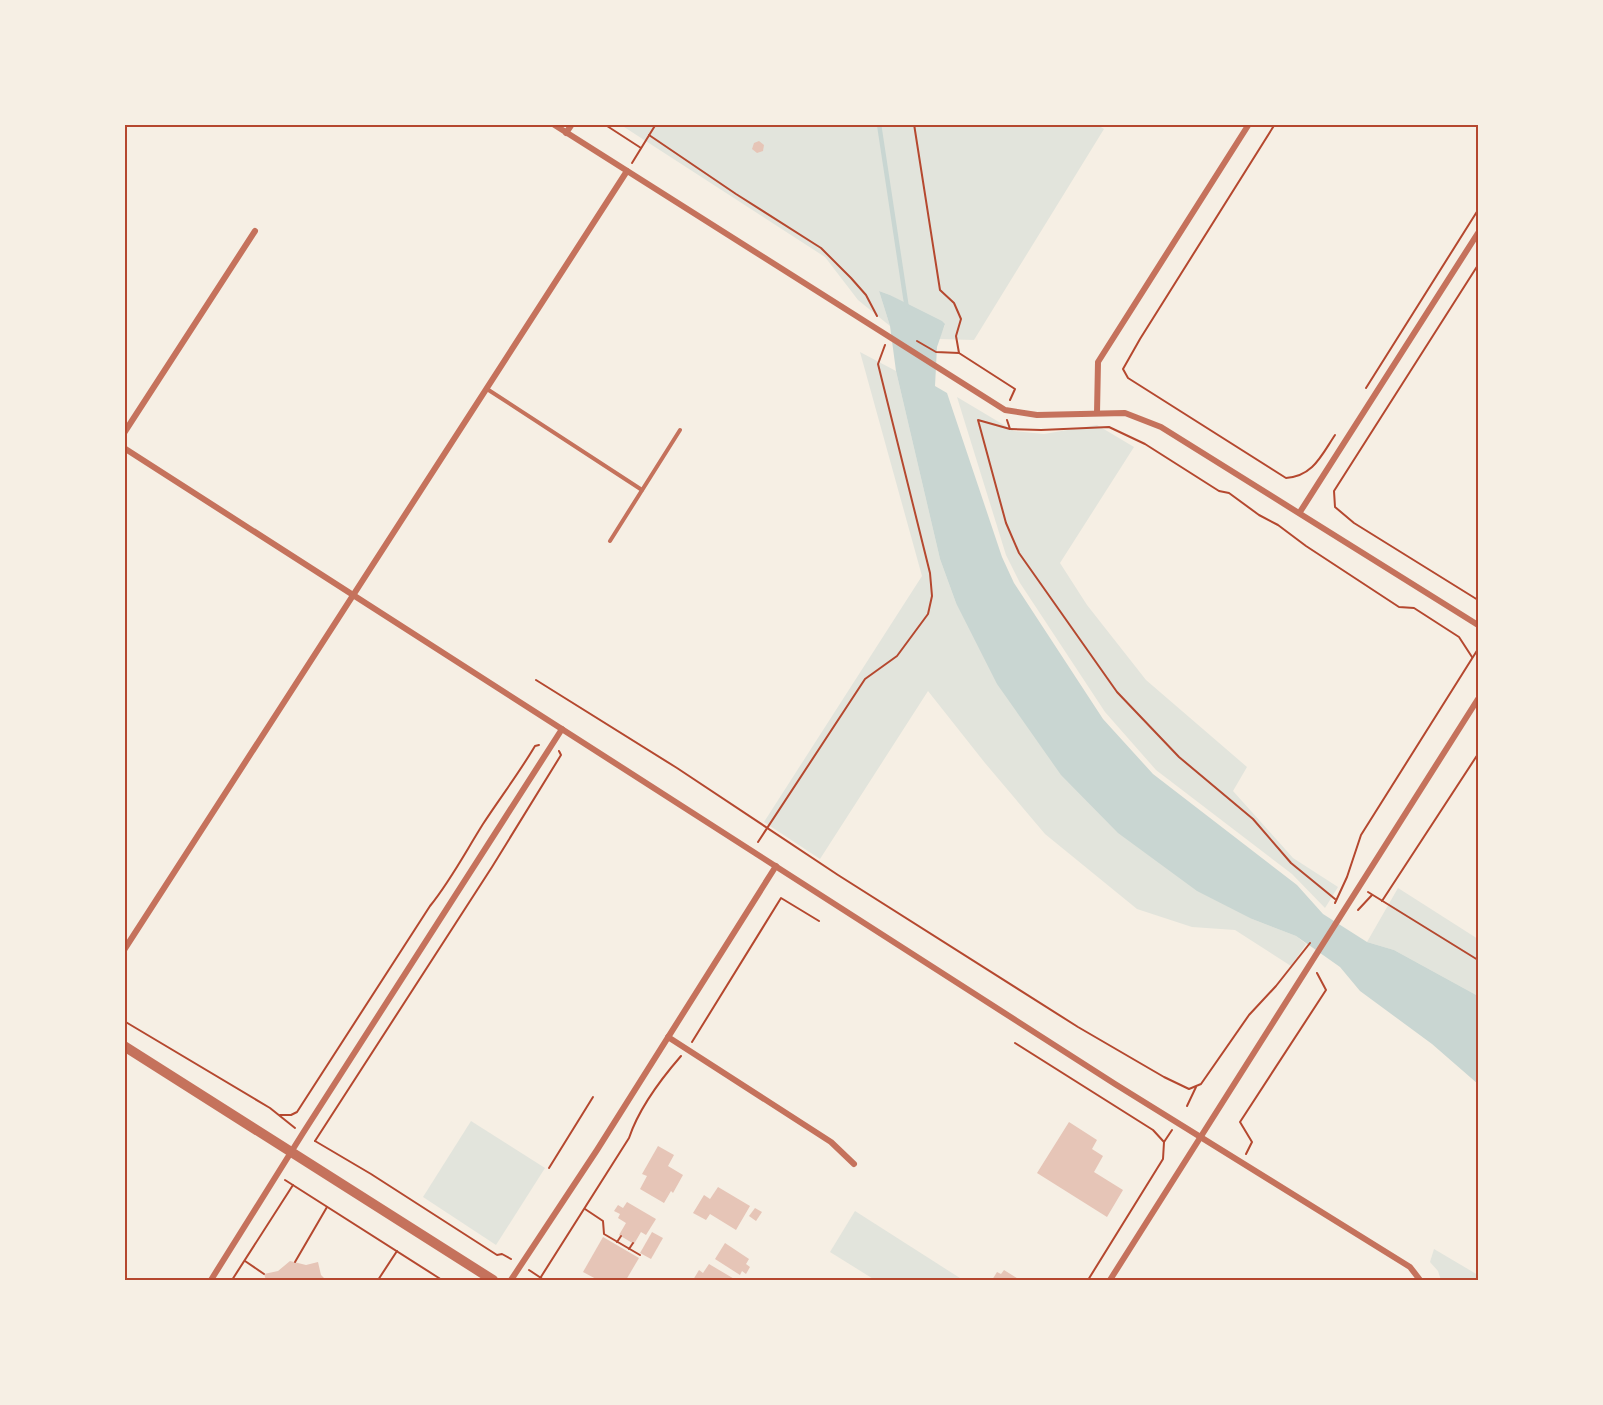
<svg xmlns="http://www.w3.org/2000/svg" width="1603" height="1405" font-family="'Sofia Sans Condensed',sans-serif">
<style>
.green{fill:#e2e4dc}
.water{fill:#c9d6d2}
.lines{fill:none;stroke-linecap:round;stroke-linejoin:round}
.stream{stroke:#c9d6d2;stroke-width:4.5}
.building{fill:#e6c5b7}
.path{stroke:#b5482f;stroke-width:2}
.service{stroke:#c5725c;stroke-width:4}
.minor{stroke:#c5725c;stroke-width:6}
.tertiary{stroke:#c5725c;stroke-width:10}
.neatline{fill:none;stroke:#b5482f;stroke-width:2}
</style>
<rect width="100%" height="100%" fill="#f6efe4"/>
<!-- green -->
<g class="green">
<polygon points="1096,124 1104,129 974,340 939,339 945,325 890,295 879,291 890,326 858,300 825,257 621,125"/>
<polygon points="860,352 896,371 940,559 956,603 1252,919 1296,936 1306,944 1291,966 1235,930 1192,927 1137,909 1045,834 985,763 928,691 820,859 764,822 922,576"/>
<polygon points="957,397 1014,431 1044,434 1097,425 1134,447 1060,563 1087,605 1146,680 1247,767 1233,791 1293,858 1338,887 1325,908 1292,874 1156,770 1105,712 1020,583 1006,555"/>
<polygon points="1398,888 1478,939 1478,996 1394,950 1367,942"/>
<polygon points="471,1121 545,1168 496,1245 423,1197"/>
<polygon points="855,1211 963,1280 875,1280 830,1252"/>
<polygon points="1434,1249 1478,1275 1478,1280 1441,1280 1438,1271 1430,1262"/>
</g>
<!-- water -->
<polygon class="water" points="879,291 890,295 942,321 945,324 937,347 935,386 947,393 1002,557 1014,583 1103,719 1153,774 1297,885 1323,914 1367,942 1394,950 1478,996 1478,1084 1432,1044 1360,991 1340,967 1296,936 1252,919 1197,891 1118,833 1061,775 997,684 956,603 940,559 896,371 890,326"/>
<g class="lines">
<!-- stream -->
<polyline class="stream" points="879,124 907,309"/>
</g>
<!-- building -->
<g class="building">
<polygon points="759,141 764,145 763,151 757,153 752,149 754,143"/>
<polygon points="1069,1122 1097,1140 1092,1149 1103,1156 1094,1172 1123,1190 1107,1217 1037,1173"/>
<polygon points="658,1146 674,1155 668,1166 683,1175 673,1193 671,1191 664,1203 640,1189 647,1176 642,1174"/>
<polygon points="718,1187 750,1206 736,1230 710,1214 706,1220 693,1213 704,1195 710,1199"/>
<polygon points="627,1202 656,1219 646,1235 641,1232 634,1244 619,1235 626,1223 618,1218 620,1214 614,1211 618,1205 623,1208"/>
<polygon points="755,1208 762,1212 756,1221 749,1216"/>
<polygon points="652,1232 663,1238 651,1259 640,1253"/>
<polygon points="603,1237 639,1258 626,1280 598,1280 583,1272"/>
<polygon points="725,1243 749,1259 746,1264 750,1267 746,1274 742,1271 740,1275 715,1259"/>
<polygon points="290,1261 306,1265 318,1262 321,1275 326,1280 266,1280 264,1274 278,1271"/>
<polygon points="709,1264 736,1280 693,1280 699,1270 703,1273"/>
<polygon points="1004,1270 1020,1280 992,1280 997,1272 1001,1274"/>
</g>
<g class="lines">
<!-- path -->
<g class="path">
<polyline points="604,124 641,148"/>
<polyline points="914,124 940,290 954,303 961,319 956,336 959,353 1015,389 1010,400"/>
<path d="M1275,124L1140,339L1123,369L1128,378L1286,478C1313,476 1321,456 1335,435"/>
<polyline points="649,135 736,194 821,248 851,278 866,295 877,316"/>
<polyline points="632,163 656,124"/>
<polyline points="1478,265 1334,491 1335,507 1354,523 1478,600"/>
<polyline points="917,341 936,352 959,353"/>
<polyline points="1366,388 1478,210"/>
<polyline points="1007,420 1010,429 978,420 1006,523 1019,553 1117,692 1179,757 1253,819 1291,863 1335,899"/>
<polyline points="1010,429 1041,430 1109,427 1145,444 1219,491 1229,493 1259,515 1278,525 1306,546 1399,607 1414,608 1459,637 1472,657"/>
<polyline points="536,680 677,768 838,875 1078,1027 1164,1077 1189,1089 1201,1084 1249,1015 1276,986 1310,943"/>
<polyline points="758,842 865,679 897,656 928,614 932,596 930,573 878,364 885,345"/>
<polyline points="1368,892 1478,960"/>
<polyline points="1382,901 1478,754"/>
<polyline points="1335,903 1347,877 1361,835 1478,649"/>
<polyline points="1358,910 1372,895"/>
<polyline points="124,1021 270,1108 295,1128"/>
<polyline points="692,1042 781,898 819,921"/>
<polyline points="1015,1043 1153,1130 1164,1142"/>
<polyline points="1187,1106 1196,1087"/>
<path d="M280,1115H291L297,1112L430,906C451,880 466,851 483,824C500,798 519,773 535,746L539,745"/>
<polyline points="315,1141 492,867 561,755 559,751"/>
<polyline points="315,1141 371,1174 497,1255 502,1254 511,1259"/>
<polyline points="1246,1154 1252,1142 1240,1122 1326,990 1317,973"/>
<polyline points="549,1168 593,1097"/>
<polyline points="285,1180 442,1280"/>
<polyline points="585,1209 603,1221 604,1234 640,1255"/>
<polyline points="617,1242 621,1236"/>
<polyline points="629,1249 633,1243"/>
<polyline points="245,1261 264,1274"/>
<polyline points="295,1262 327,1207"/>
<polyline points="529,1270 544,1280"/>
<polyline points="232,1280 293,1185"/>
<polyline points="378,1280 397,1251"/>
<path d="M539,1280L629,1138C639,1108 661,1079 681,1056"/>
<polyline points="1088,1280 1163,1159 1164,1142 1172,1130"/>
</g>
<!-- service -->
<g class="service">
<polyline points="487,389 642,490"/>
<polyline points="610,541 680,430"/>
</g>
<!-- minor -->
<g class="minor">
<polyline points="553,124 1005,410 1037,415 1125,413 1161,427 1478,625"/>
<polyline points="566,133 572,124"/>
<polyline points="1097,413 1098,362 1249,124"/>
<polyline points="124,433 255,231"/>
<polyline points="124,448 1115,1084 1410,1267 1420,1280"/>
<polyline points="1300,512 1478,233"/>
<polyline points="124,950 627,171"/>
<polyline points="668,1037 831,1142 854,1164"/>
<polyline points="211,1280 303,1133 562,729"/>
<polyline points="511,1280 597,1150 776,866"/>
<polyline points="1110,1280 1478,699"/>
</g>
<!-- tertiary -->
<polyline class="tertiary" points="124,1046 493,1280"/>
</g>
<!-- border -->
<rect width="1603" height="1405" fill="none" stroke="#f6efe4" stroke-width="252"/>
<rect x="126" y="126" width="1351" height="1153" class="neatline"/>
</svg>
